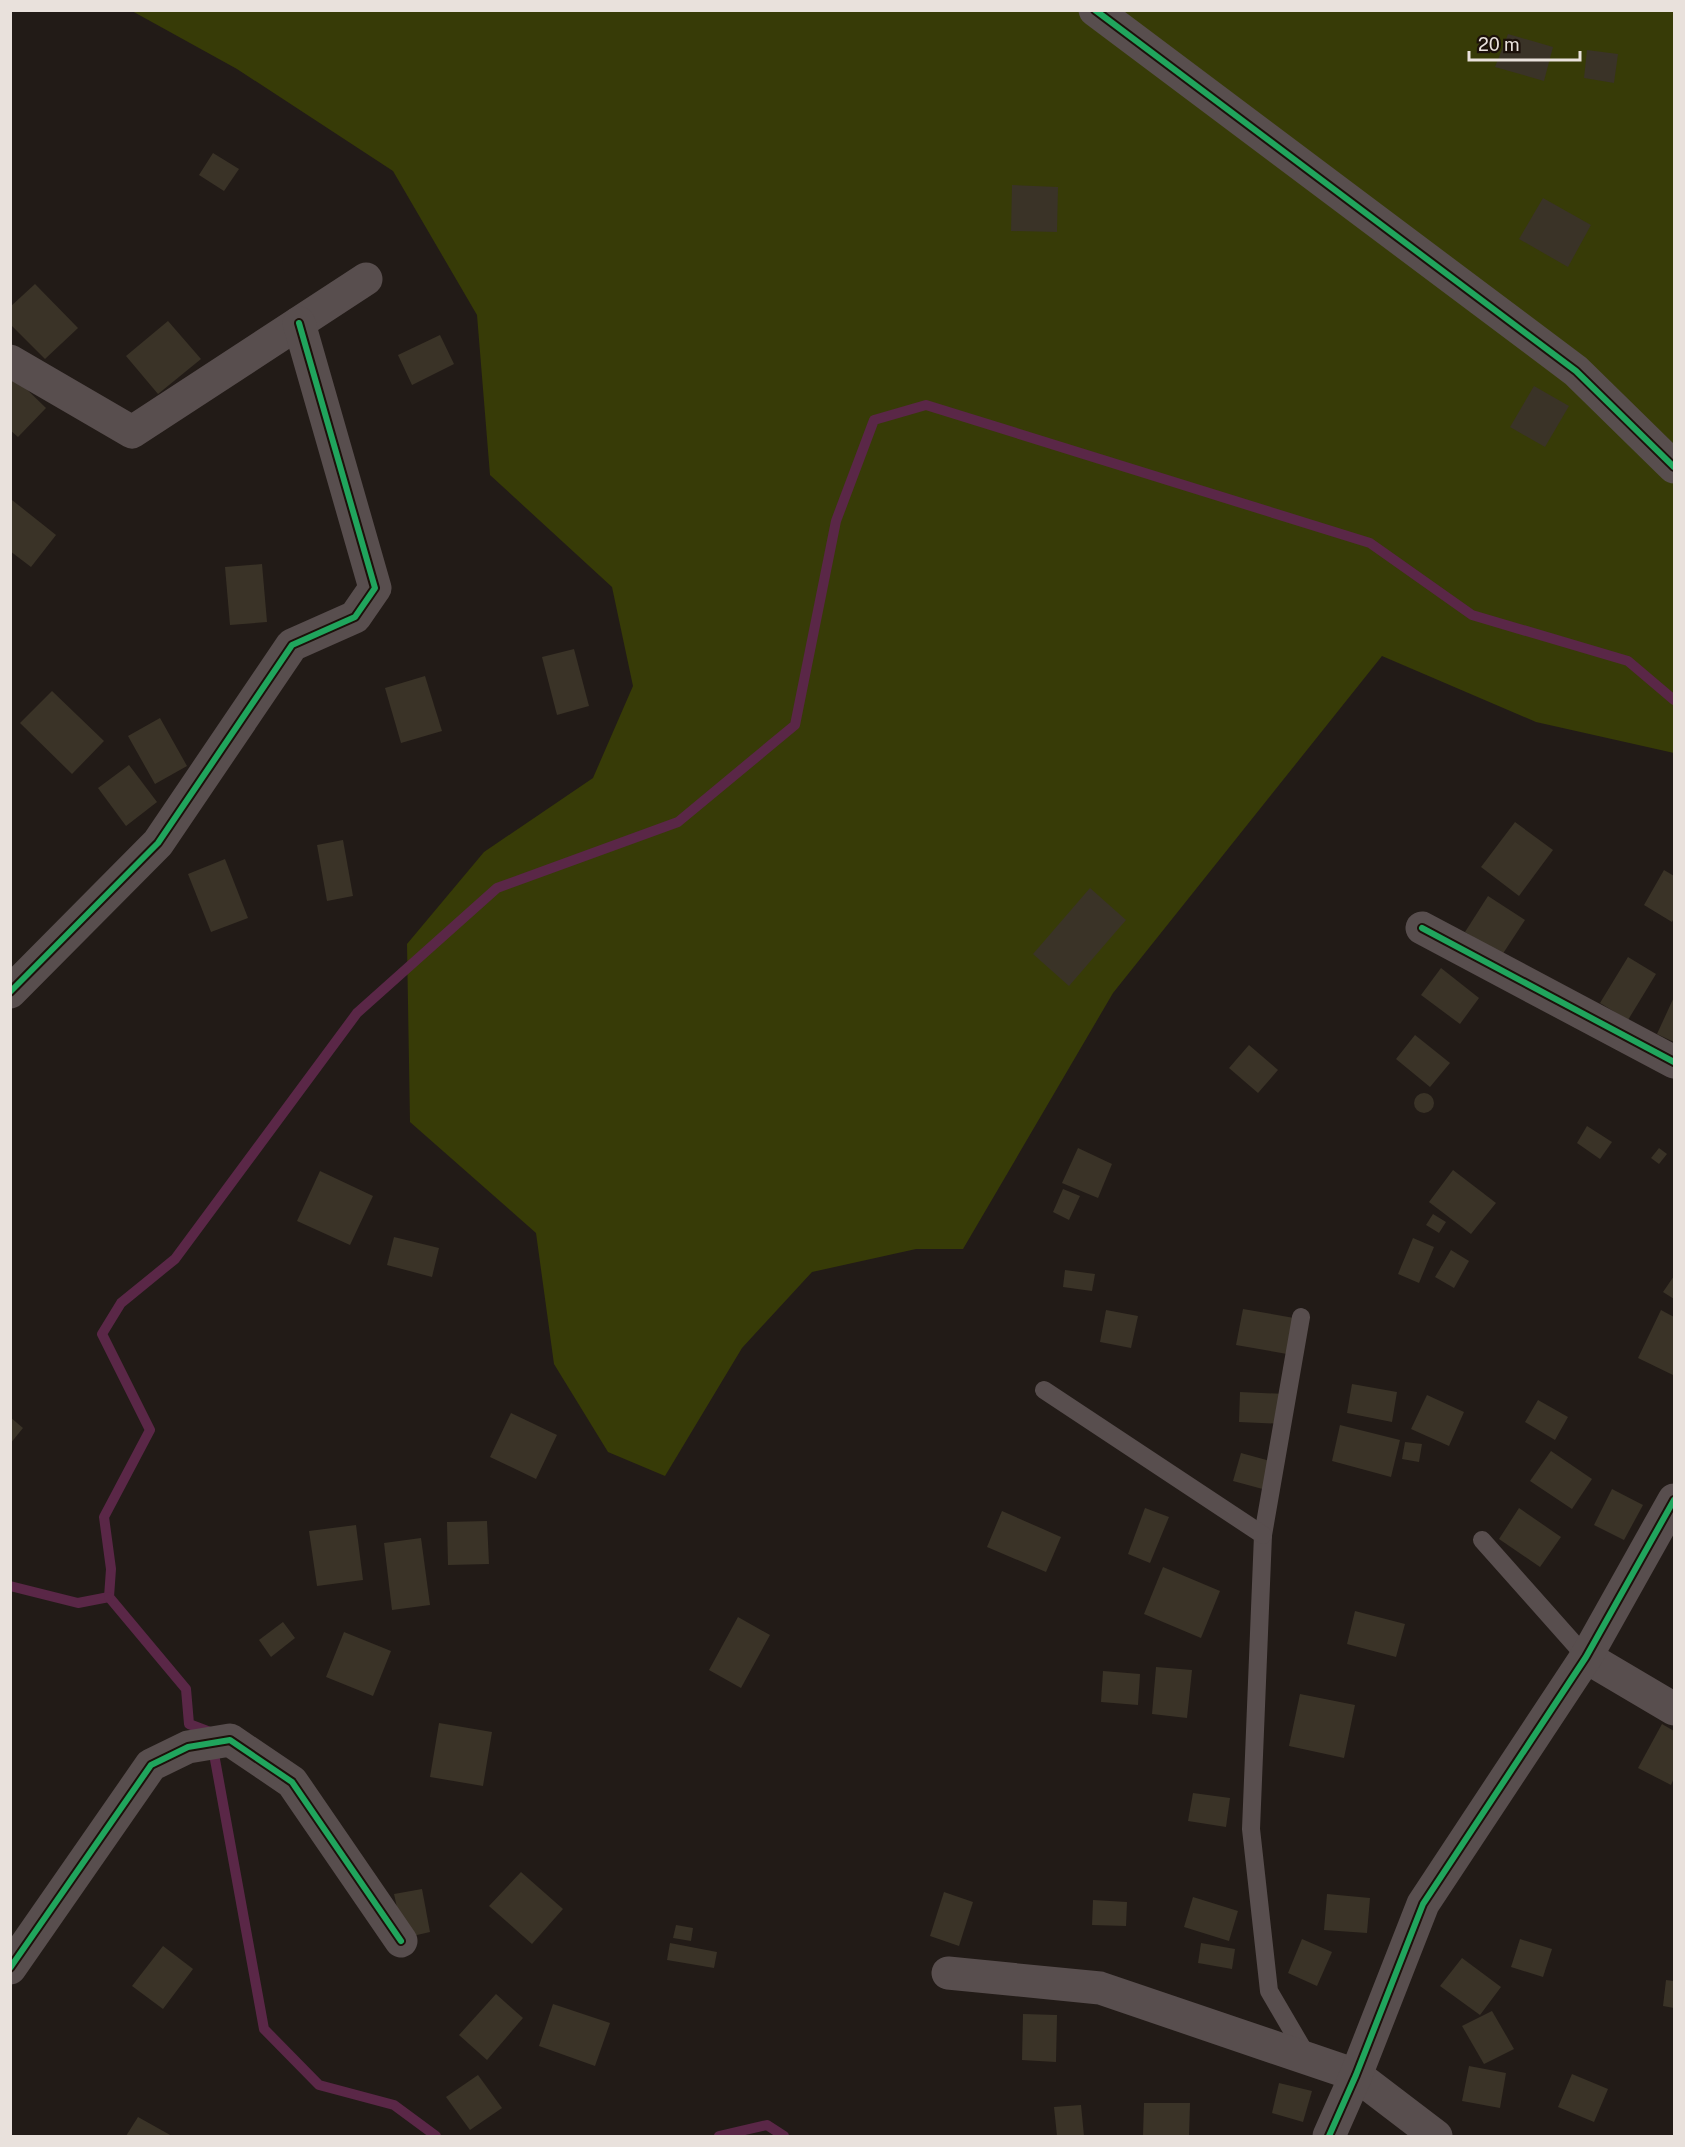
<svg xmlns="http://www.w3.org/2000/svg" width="1685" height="2147" font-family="'Public Sans',sans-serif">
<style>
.green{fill:#373b07}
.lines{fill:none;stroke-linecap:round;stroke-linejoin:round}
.stream{stroke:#5a2747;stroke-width:10}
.building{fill:#3a3327}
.lane{stroke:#584e4e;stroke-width:18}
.street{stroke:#584e4e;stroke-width:33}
.cycleway-casing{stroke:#1c110a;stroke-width:10}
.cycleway{stroke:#20a55d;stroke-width:6}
</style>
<rect width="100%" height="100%" fill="#221b17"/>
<!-- green -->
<polygon class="green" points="132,11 1674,11 1674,753 1536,722 1382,656 1113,993 963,1249 916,1249 812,1272 742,1348 665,1476 608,1452 554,1364 536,1233 410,1122 407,944 484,852 593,778 633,686 612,587 490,475 477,315 393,171 237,69"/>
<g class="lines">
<!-- stream -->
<g class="stream">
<polyline points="10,1586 78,1603 109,1597 111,1569 104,1517 150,1430 102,1334 121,1303 175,1259 357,1013 497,888 678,822 795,725 836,521 874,420 926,405 1370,543 1472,615 1628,661 1674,700"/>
<polyline points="109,1597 186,1689 189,1724 210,1732 264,2029 319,2085 394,2105 436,2136"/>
<polyline points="719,2136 767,2125 784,2136"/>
</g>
</g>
<!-- building -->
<g class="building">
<polygon points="1508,34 1553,47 1544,81 1495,67"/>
<polygon points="1587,50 1618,54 1614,83 1584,78"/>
<polygon points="213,153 239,169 224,191 199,175"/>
<polygon points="1012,185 1058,187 1057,232 1011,231"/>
<polygon points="1543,198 1591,225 1568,267 1519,239"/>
<polygon points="35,284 78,328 45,359 10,324 10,307"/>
<polygon points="168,321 201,359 158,394 126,356"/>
<polygon points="440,335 454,364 412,385 398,355"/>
<polygon points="15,378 46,408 18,437 10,430 10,383"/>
<polygon points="1534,386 1569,406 1545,447 1510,427"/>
<polygon points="12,500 56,535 31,567 10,551"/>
<polygon points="262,564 267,622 230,625 225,567"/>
<polygon points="574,649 589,706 557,715 542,657"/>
<polygon points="425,676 442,731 401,743 385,688"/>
<polygon points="52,691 104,741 72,774 20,723"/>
<polygon points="160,718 187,766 155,784 128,736"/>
<polygon points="129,765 157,802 126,826 98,788"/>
<polygon points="1515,822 1553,850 1519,896 1481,867"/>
<polygon points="343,840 353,896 327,901 317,845"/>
<polygon points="225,859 248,918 211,932 188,874"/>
<polygon points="1664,870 1674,876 1674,918 1672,922 1644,905"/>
<polygon points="1090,888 1126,920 1069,986 1033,954"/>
<polygon points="1488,896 1525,920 1502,955 1465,932"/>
<polygon points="1628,957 1656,974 1628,1020 1600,1003"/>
<polygon points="1441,968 1479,998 1460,1024 1421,995"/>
<polygon points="1674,997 1674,1042 1657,1034"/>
<polygon points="1415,1035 1450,1063 1430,1087 1396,1059"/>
<polygon points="1249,1045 1278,1070 1258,1093 1229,1068"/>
<circle cx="1424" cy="1103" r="10"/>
<polygon points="1587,1126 1612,1142 1600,1159 1577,1143"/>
<polygon points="1078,1148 1112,1164 1098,1198 1062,1183"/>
<polygon points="1659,1148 1667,1154 1659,1164 1651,1158"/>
<polygon points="1453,1170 1496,1203 1471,1234 1429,1202"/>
<polygon points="320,1171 373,1196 350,1245 297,1221"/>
<polygon points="1063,1189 1080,1196 1069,1220 1053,1212"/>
<polygon points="1433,1214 1446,1222 1439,1233 1426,1225"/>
<polygon points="394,1237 439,1248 432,1277 387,1265"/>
<polygon points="1413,1238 1434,1247 1419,1283 1398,1274"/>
<polygon points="1451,1250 1469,1261 1454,1288 1435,1277"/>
<polygon points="1065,1270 1095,1274 1092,1291 1063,1287"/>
<polygon points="1674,1276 1674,1299 1663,1292"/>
<polygon points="1243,1309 1294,1318 1287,1354 1236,1345"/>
<polygon points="1106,1310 1138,1316 1131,1348 1100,1342"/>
<polygon points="1661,1310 1674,1317 1674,1372 1673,1375 1638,1358"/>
<polygon points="1352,1384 1397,1392 1392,1422 1347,1413"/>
<polygon points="1240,1392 1286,1394 1285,1424 1239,1422"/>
<polygon points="1427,1395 1464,1412 1449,1446 1411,1429"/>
<polygon points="1538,1400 1568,1417 1555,1440 1525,1422"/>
<polygon points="511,1413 557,1435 536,1479 490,1457"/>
<polygon points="10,1417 23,1428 10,1444"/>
<polygon points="1340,1425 1400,1440 1391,1477 1332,1461"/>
<polygon points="1405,1442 1422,1444 1419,1462 1402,1459"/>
<polygon points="1551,1451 1592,1479 1572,1509 1530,1481"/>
<polygon points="1241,1453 1278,1463 1270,1491 1233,1481"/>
<polygon points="1612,1489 1643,1505 1624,1540 1594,1525"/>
<polygon points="1145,1508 1169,1517 1150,1563 1128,1554"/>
<polygon points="1519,1508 1561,1537 1540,1567 1499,1539"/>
<polygon points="1002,1511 1061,1537 1046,1572 987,1547"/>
<polygon points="487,1521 489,1564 448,1565 447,1522"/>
<polygon points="356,1525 363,1580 317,1586 309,1531"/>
<polygon points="421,1538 430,1605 392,1610 384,1543"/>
<polygon points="1163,1567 1220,1591 1201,1638 1144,1614"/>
<polygon points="1355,1611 1405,1624 1396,1657 1347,1644"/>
<polygon points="738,1617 770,1635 741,1688 709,1670"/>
<polygon points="283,1622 295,1638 271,1657 259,1640"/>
<polygon points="344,1632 391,1651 373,1696 326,1677"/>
<polygon points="1156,1667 1192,1670 1187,1718 1152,1714"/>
<polygon points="1103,1671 1140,1674 1138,1705 1101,1702"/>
<polygon points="1300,1694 1355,1705 1344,1758 1289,1746"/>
<polygon points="439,1723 492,1732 483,1786 430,1777"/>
<polygon points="1662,1724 1674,1731 1674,1778 1671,1785 1638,1768"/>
<polygon points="1193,1793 1230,1798 1226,1827 1188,1821"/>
<polygon points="521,1872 563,1909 532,1944 489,1906"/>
<polygon points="422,1889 430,1932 404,1938 394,1894"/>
<polygon points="944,1892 973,1902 959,1946 930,1936"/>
<polygon points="1327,1894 1370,1898 1367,1933 1324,1930"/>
<polygon points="1193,1897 1238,1911 1229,1941 1184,1927"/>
<polygon points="1093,1900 1127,1902 1126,1926 1092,1925"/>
<polygon points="676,1925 693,1928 691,1941 673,1938"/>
<polygon points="1302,1939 1332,1952 1317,1986 1288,1973"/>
<polygon points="1520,1939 1552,1949 1543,1977 1511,1967"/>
<polygon points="670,1943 717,1952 714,1968 667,1960"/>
<polygon points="1201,1943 1235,1949 1232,1969 1198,1963"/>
<polygon points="163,1946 193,1969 163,2009 132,1986"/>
<polygon points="1462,1958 1501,1987 1480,2015 1440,1986"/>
<polygon points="1666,1980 1674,1981 1674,2008 1663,2006"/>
<polygon points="496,1994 523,2018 487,2060 459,2035"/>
<polygon points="553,2004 610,2023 595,2066 539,2046"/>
<polygon points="1492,2011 1514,2049 1484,2064 1462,2026"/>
<polygon points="1023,2014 1057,2015 1056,2062 1022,2060"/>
<polygon points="1469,2066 1506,2073 1500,2108 1462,2101"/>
<polygon points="1572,2074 1608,2089 1594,2122 1558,2107"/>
<polygon points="478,2075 502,2108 470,2130 446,2097"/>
<polygon points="1279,2083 1312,2091 1303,2122 1272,2113"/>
<polygon points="1144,2103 1190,2103 1189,2136 1143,2136"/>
<polygon points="1081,2105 1084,2136 1057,2136 1054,2107"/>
<polygon points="138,2117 172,2136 126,2136"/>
</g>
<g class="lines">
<!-- lane -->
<g class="lane">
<polyline points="1301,1317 1263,1535 1251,1829 1269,1991 1307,2056"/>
<polyline points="1044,1390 1263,1535"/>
<polyline points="1482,1540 1586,1657"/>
</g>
<!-- street -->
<g class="street">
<polyline points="1095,10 1576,371 1674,467"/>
<polyline points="10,361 132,432 366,279"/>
<polyline points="1422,928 1674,1062"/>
<polyline points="10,992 158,843 292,645 355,617 375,588 299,323"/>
<polyline points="1586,1657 1674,1709"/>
<polyline points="10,1968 151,1765 188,1747 230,1740 292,1782 401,1941"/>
<polyline points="948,1973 1100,1988 1356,2075 1436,2136"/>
<polyline points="1329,2136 1356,2075 1423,1904 1586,1657 1674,1500"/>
</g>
<!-- cycleway casing -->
<g class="cycleway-casing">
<g id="cycleway">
<polyline points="1095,10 1576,371 1674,467"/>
<polyline points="1422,928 1674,1062"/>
<polyline points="10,992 158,843 292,645 355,617 375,588 299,323"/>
<polyline points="10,1968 151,1765 188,1747 230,1740 292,1782 401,1941"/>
<polyline points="1329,2136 1356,2075 1423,1904 1586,1657 1674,1500"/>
</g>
</g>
<!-- cycleway -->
<use href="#cycleway" class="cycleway"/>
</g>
<!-- border -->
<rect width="1685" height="2147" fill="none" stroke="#e9e1dc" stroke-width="24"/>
<!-- scale -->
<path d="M1469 51v9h111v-9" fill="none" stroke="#e9e1dc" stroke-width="3"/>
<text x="1478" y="51" font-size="18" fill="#e9e1dc" stroke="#1c110a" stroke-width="4.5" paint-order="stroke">20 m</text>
</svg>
